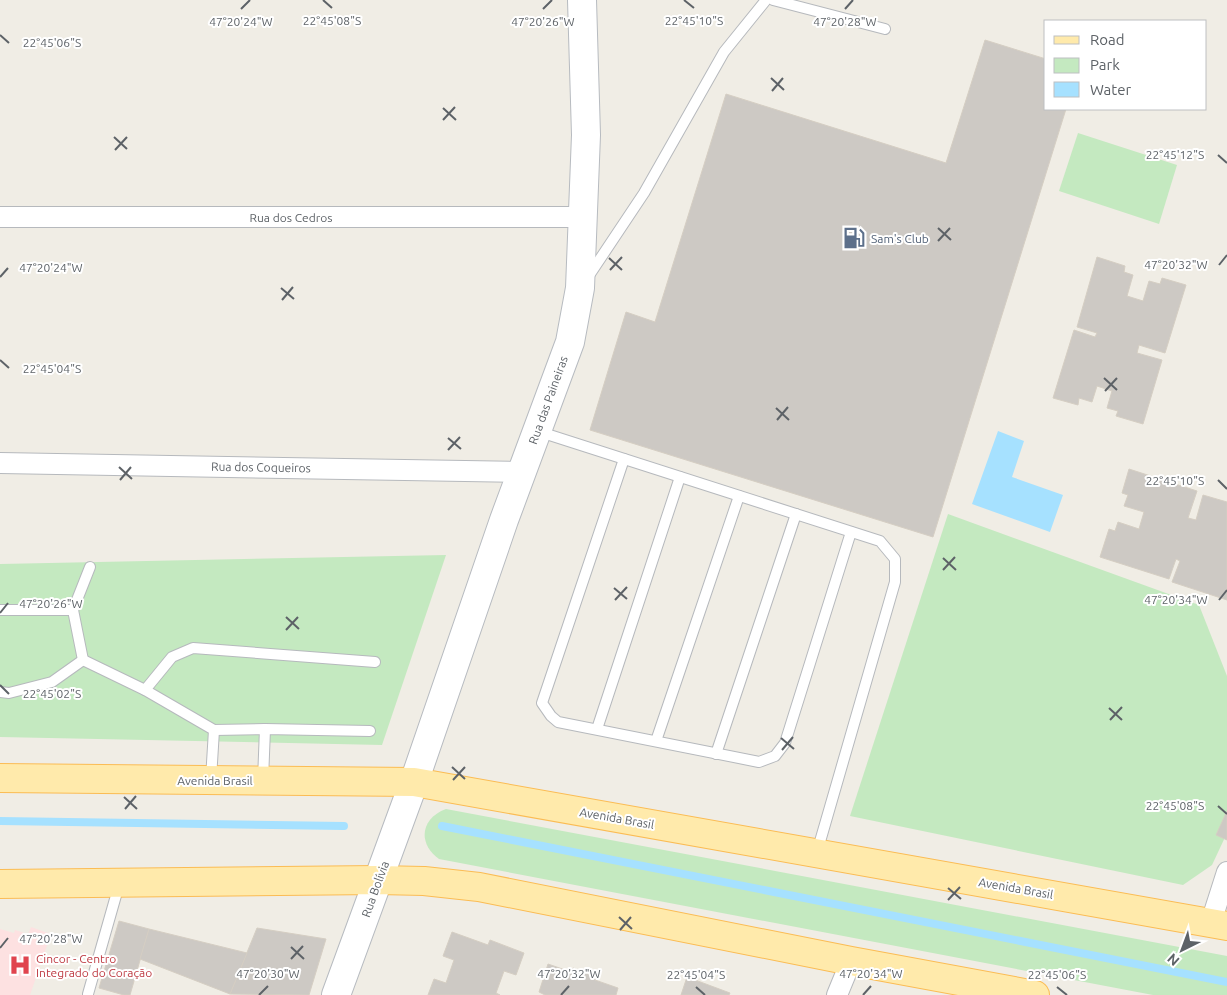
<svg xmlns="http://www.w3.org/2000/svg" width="1227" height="995" font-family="Ubuntu,sans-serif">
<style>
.medical{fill:#fde1e1}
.green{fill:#c4e9c0}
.water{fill:#a6e1ff}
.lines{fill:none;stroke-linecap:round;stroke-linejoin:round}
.stream{stroke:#a6e1ff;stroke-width:8}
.building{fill:#cdc9c4;stroke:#d5cec3}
.lane-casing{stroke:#b6b9bd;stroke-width:12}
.street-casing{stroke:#b6b9bd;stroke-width:22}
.secondary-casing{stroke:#b7bbc0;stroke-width:30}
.primary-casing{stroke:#fbbc54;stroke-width:30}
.lane{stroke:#fff;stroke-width:10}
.street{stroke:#fff;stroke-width:20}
.secondary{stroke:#fff;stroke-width:28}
.primary{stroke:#ffeaab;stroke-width:28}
.ticks{fill:none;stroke:#5d6267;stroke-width:2}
.labels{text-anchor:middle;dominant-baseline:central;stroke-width:4;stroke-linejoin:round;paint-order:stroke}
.street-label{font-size:12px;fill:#5d6267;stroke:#fff}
.service-label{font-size:12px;fill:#4e5e75;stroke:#fff;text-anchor:start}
.health-label{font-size:12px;fill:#be3a42;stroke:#fff;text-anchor:start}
.ticks-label{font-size:12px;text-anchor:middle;fill:#5d6267;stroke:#fff;stroke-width:4;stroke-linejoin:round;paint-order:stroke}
</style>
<rect width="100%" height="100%" fill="#f0ede5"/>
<!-- medical -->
<polygon class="medical" points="31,927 51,934 30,995 0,995 0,929 14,933 15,930 28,934"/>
<!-- green -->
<g class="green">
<polygon points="1078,133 1177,165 1159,224 1059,191"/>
<polygon points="948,514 1199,605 1227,676 1227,833 1212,865 1183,885 850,816"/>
<polygon points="446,555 382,745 0,737 0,564"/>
<path d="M446,809L1227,956V995H1153L439,859C417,843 421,818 446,809Z"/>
</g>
<!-- water -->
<polygon class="water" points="998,431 1024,441 1012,477 1063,495 1050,532 972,504"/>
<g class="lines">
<!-- stream -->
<g class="stream">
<polyline points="0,821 344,826"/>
<polyline points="442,826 1227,982"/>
</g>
</g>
<!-- building -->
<g class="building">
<polygon points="985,40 1046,59 1046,109 1066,109 933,537 590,430 626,312 655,322 726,94 946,163"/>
<polygon points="1097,257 1125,266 1124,272 1133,275 1127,296 1143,301 1149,281 1160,284 1162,278 1186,285 1165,353 1139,345 1137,353 1162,360 1143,424 1116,416 1118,411 1107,408 1112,391 1097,386 1092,402 1079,398 1078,405 1053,398 1074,330 1095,337 1097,333 1077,327"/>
<polygon points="1129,469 1197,491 1188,518 1196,520 1203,495 1227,502 1227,600 1172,582 1180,561 1176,559 1169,579 1100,557 1109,529 1115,531 1118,522 1139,529 1144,512 1124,506 1128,495 1122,493"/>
<polygon points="1227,811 1227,840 1216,835"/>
<polygon points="119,921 149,929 130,995 124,995 99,988"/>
<polygon points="257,928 326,939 309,995 230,994"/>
<polygon points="149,929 247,953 230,994 140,959"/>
<polygon points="452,932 488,945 490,940 524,953 516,975 504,971 496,993 500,995 428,995 434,979 446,983 454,960 443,956"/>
<polygon points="548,964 571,972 573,968 596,977 595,980 618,988 616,995 545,995 539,992"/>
<polygon points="687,977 730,993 729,995 681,995"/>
</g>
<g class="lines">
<!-- lane casing -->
<g class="lane-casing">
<g id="lane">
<polyline points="773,0 885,29"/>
<polyline points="588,277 644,193 724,52 766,0"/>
<polyline points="537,431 880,541 895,559 895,582 817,852"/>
<polyline points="624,459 542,703 551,716 558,722 759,762 775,756 785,743 851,532"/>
<polyline points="0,610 73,610 83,660"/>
<polyline points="73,610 90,567"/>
<polyline points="83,660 145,690 214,730 211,779"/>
<polyline points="145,690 172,657 193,648 375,662"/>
<polyline points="0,692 9,693 52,682 83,660"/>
<polyline points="597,729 680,477"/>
<polyline points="214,730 265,729 370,731"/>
<polyline points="656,741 739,496"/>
<polyline points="716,754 796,514"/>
<polyline points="263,780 265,729"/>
<polyline points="88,994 119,885"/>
</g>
</g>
<!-- street casing -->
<g class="street-casing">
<g id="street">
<polyline points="0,217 583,217"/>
<polyline points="0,463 521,472"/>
<polyline points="1211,922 1227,872"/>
<polyline points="837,995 851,961"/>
</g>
</g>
<!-- secondary casing -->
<g class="secondary-casing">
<polyline id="secondary" points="336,995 414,782 504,520 570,342 580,288 586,135 582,0"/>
</g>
<!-- primary casing -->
<g class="primary-casing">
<g id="primary">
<polyline points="0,778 414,782 1227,926"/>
<polyline points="0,884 378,880 424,881 479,887 851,961 1035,995"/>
</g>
</g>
<!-- lane -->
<use href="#lane" class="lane"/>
<!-- street -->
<use href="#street" class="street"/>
<!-- secondary -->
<use href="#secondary" class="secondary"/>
<!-- primary -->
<use href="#primary" class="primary"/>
</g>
<!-- ticks -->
<path class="ticks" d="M323,0L332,8M684,0L694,8M241,9L250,0M543,9L552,0M845,9L853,0M0,35L9,43M771,78L784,90M772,91L783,78M443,108L456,120M443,120L455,107M114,137L127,149M115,150L127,137M1218,155L1227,163M938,228L951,240M938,241L950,228M609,258L622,270M1219,265L1227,255M610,270L622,257M0,277L8,268M281,288L294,299M282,300L293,287M0,360L9,368M1104,378L1117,390M1105,391L1117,378M776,408L789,420M777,420L788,407M448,438L461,449M448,450L460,437M119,467L132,479M120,480L131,467M1218,480L1227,489M943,558L956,570M943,570L955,557M614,588L627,599M615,600L627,587M1219,600L1227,590M0,613L8,603M286,617L299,629M286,630L298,617M0,685L9,694M1109,708L1122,720M1110,720L1122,707M781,738L794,749M782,750L793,737M452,767L465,779M453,780L465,767M124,797L137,809M1218,806L1227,814M125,809L136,796M948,888L961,899M948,900L960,887M619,917L632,929M620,930L631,917M291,947L304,959M0,948L8,938M291,959L303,946M696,987L705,995M1057,987L1067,995M259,995L268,986M561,995L569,986M863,995L871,986"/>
<!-- icons -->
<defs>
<g id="fuel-bare" transform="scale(1.725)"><path d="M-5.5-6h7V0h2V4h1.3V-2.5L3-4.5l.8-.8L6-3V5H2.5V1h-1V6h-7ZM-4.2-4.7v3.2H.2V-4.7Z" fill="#5c6f8a" stroke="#fff" stroke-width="2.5" paint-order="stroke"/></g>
<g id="hospital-bare" transform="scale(1.725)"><path d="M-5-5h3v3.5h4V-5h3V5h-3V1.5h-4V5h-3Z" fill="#e0444e" stroke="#fff" stroke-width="2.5" paint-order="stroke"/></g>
</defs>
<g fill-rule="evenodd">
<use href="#fuel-bare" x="854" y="238"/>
<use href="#hospital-bare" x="20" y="965"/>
</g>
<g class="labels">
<!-- street labels -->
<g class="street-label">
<text x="291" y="217">Rua dos Cedros</text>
<text transform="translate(548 400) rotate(-70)">Rua das Paineiras</text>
<text transform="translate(261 467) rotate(1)">Rua dos Coqueiros</text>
<text x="215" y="780">Avenida Brasil</text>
<text transform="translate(617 818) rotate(10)">Avenida Brasil</text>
<text transform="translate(1016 888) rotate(10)">Avenida Brasil</text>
<text transform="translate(375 889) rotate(-70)">Rua Bolívia</text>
</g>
<!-- service labels -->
<g class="service-label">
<text x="871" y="238">Sam's Club</text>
</g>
<!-- health labels -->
<g class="health-label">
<text x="36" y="958">Cincor - Centro<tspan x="36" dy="14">Integrado do Coração</tspan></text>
</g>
</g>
<g class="ticks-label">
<text x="332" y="25">22°45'08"S</text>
<text x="694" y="25">22°45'10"S</text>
<text x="241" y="26">47°20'24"W</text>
<text x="845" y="26">47°20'28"W</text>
<text x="543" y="26">47°20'26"W</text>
<text x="52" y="47">22°45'06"S</text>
<text x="1175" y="159">22°45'12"S</text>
<text x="1176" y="269">47°20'32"W</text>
<text x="51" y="272">47°20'24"W</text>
<text x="52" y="373">22°45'04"S</text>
<text x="1175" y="485">22°45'10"S</text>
<text x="1176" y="604">47°20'34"W</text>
<text x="51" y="608">47°20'26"W</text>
<text x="52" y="698">22°45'02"S</text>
<text x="1175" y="810">22°45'08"S</text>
<text x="51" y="943">47°20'28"W</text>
<text x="268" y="978">47°20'30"W</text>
<text x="569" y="978">47°20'32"W</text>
<text x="871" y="978">47°20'34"W</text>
<text x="696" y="979">22°45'04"S</text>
<text x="1057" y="979">22°45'06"S</text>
</g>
<!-- legend -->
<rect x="1044" y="20" width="162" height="90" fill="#ffffff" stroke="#bec0c2"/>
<rect x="1054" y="36" width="25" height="8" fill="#ffeaab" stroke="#bec0c2"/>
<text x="1090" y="45" font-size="15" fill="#5d6267">Road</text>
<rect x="1054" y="58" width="25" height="15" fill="#c4e9c0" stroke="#bec0c2"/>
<text x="1090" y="70" font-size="15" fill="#5d6267">Park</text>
<rect x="1054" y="82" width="25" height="15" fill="#a6e1ff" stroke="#bec0c2"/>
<text x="1090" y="95" font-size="15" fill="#5d6267">Water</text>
<!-- north arrow -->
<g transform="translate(1182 950) rotate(222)" stroke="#ffffff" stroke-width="4" paint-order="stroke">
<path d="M0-4L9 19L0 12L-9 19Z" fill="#5d6267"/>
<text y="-8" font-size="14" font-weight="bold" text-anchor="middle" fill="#5d6267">N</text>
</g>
</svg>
